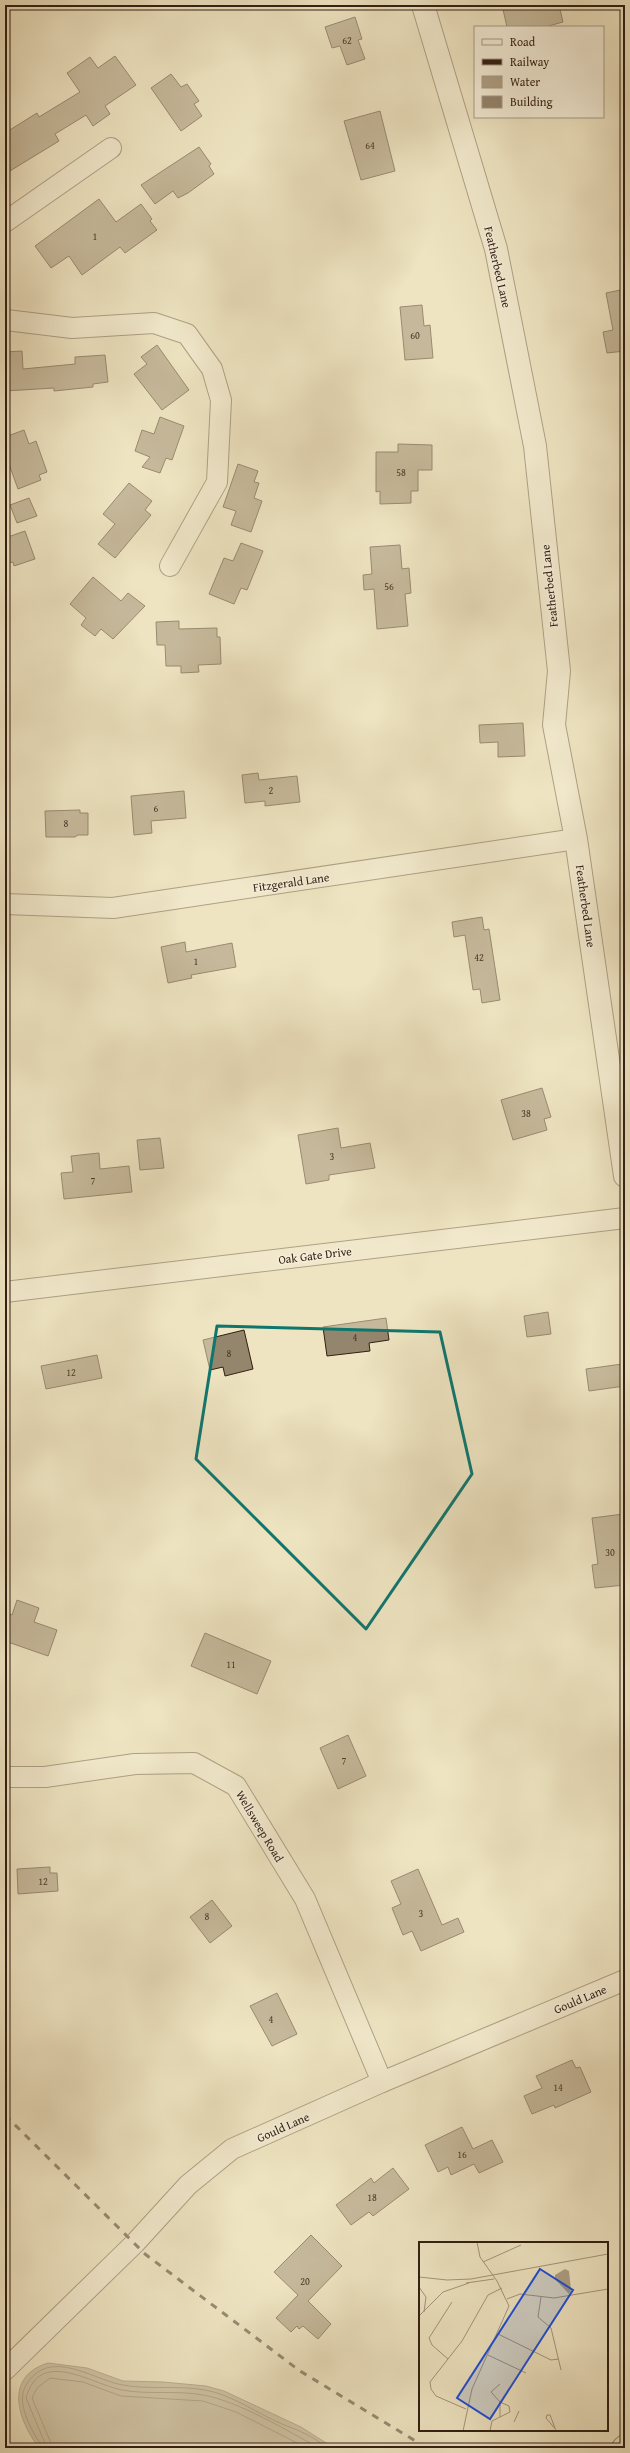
<svg xmlns="http://www.w3.org/2000/svg" width="630" height="2453" font-family="'Gentium Book Plus',serif">
<style>
.water{fill:#aea186;stroke:#7c6d58}
.lines{fill:none;stroke-linecap:round;stroke-linejoin:round}
.shore{stroke:#70604c;stroke-width:1}
.building{fill:#94856d;stroke:#321f13}
.minor-casing{stroke:#61503e;stroke-width:22}
.tertiary-casing{stroke:#61503e;stroke-width:24}
.motorway-casing{stroke:#321f13;stroke-width:24}
.minor{stroke:#f4edd7;stroke-width:20}
.tertiary{stroke:#f4edd7;stroke-width:22}
.motorway{stroke:#eee4c1;stroke-width:22}
.rail{stroke:#321f13;stroke-width:3;stroke-dasharray:7 7;stroke-linecap:butt}
.marked{fill:none;stroke:#0f766e;stroke-width:3;stroke-linejoin:round}
.labels{text-anchor:middle;dominant-baseline:central;stroke-width:3;stroke-linejoin:round;paint-order:stroke}
.number-label{font-size:10px;fill:#4a382a}
.street-label{font-size:12px;fill:#321f13;stroke:#f4edd7}
.inset-road{fill:none;stroke:#a3957b;stroke-width:1}
.view{fill:#1d4ed8;fill-opacity:0.15;stroke:#1d4ed8;stroke-width:2}
.inset-edge{fill:none;stroke:#321f13;stroke-width:2}
</style>
<rect width="100%" height="100%" fill="#eee4c1"/>
<filter id="stains"><feTurbulence type="fractalNoise" baseFrequency=".005" numOctaves="4"/><feColorMatrix values="0 0 0 0 .2 0 0 0 0 .09 0 0 0 0 .02 0 0 0 .5 -.17"/></filter>
<radialGradient id="worn" r=".72"><stop offset=".6" stop-color="#630" stop-opacity="0"/><stop offset="1" stop-color="#630" stop-opacity=".3"/></radialGradient>
<!-- water -->
<path class="water" d="M48,2363L87,2368L123,2381L163,2382L206,2386L224,2391L301,2427L334,2448H39C18,2420 3,2377 48,2363Z"/>
<g class="lines">
<!-- shore -->
<g class="shore">
<path d="M42,2448C42,2443 37,2440 35,2435C26,2419 16,2398 28,2382C52,2348 93,2380 123,2385C148,2390 178,2385 205,2390C233,2395 256,2413 282,2424C298,2430 314,2437 328,2448"/>
<path d="M47,2448L26,2398C40,2347 91,2384 122,2390C148,2395 177,2390 203,2395C238,2401 288,2431 319,2448"/>
<polyline points="53,2448 32,2398 37,2388 50,2378 83,2382 121,2396 203,2401 236,2412 307,2448"/>
</g>
</g>
<!-- building -->
<g class="building">
<polygon points="502,5 528,5 529,9 547,5 559,5 563,22 545,27 507,27"/>
<polygon points="355,17 362,39 358,40 365,59 347,65 340,46 332,48 325,27"/>
<polygon points="115,56 136,85 105,106 110,114 93,126 86,115 55,134 59,141 5,174 5,133 37,113 39,117 80,92 67,73 90,57 98,68"/>
<polygon points="171,74 181,87 187,84 199,101 194,104 202,116 181,131 151,88"/>
<polygon points="380,111 395,171 361,180 344,121"/>
<polygon points="199,147 211,164 209,166 214,174 188,193 178,198 173,191 155,204 141,185"/>
<polygon points="99,199 116,222 141,204 152,219 150,221 157,230 125,253 120,247 82,275 69,256 51,268 35,246"/>
<polygon points="625,289 625,351 607,353 603,332 613,330 606,293"/>
<polygon points="422,305 424,326 430,325 433,358 405,360 400,307"/>
<polygon points="157,345 189,390 162,410 134,374 147,364 141,357"/>
<polygon points="22,351 23,369 75,364 75,357 105,355 108,382 93,384 93,387 54,391 54,388 5,391 5,352"/>
<polygon points="160,417 184,426 172,460 166,458 160,473 142,467 150,457 135,451 142,430 154,434"/>
<polygon points="24,430 29,444 36,441 47,472 39,475 41,480 18,489 5,453 5,437"/>
<polygon points="398,444 432,445 432,470 418,470 418,491 411,491 411,503 380,504 380,491 376,492 376,452 398,452"/>
<polygon points="238,464 258,471 254,482 259,483 254,498 262,501 251,532 231,525 236,511 223,507"/>
<polygon points="129,483 152,501 145,510 151,515 115,558 98,544 115,524 103,514"/>
<polygon points="29,498 37,516 17,523 10,505"/>
<polygon points="25,531 35,559 14,566 13,562 5,564 5,538"/>
<polygon points="241,543 263,551 247,590 241,588 234,604 209,594 224,558 233,561"/>
<polygon points="400,545 402,569 409,568 411,593 405,594 408,626 377,629 374,589 364,590 363,575 372,574 370,547"/>
<polygon points="93,577 121,601 128,593 145,606 113,639 101,629 95,636 81,625 86,618 70,604"/>
<polygon points="179,621 179,629 217,628 217,637 220,637 221,664 198,665 199,672 181,673 181,666 166,666 165,645 157,645 156,622"/>
<polygon points="523,723 525,756 498,757 498,742 480,743 479,725"/>
<polygon points="258,773 259,780 297,776 300,802 265,806 265,801 245,803 242,775"/>
<polygon points="184,791 186,818 151,821 152,833 134,835 131,796"/>
<polygon points="80,810 80,813 88,813 88,835 78,835 75,837 46,837 45,811"/>
<polygon points="482,917 484,930 489,929 500,1000 482,1003 480,989 473,990 465,935 454,937 452,922"/>
<polygon points="185,942 186,952 232,943 236,967 191,975 192,978 168,983 161,947"/>
<polygon points="542,1088 551,1117 544,1119 547,1130 513,1140 501,1100"/>
<polygon points="338,1128 341,1148 370,1143 375,1168 329,1175 329,1180 306,1184 298,1135"/>
<polygon points="160,1138 164,1168 140,1170 137,1140"/>
<polygon points="99,1153 100,1169 129,1166 132,1192 64,1199 61,1173 73,1172 71,1156"/>
<polygon points="548,1312 551,1334 527,1337 524,1316"/>
<polygon points="386,1318 389,1340 369,1343 370,1351 327,1356 323,1327"/>
<polygon points="244,1330 253,1369 225,1376 223,1367 210,1370 203,1340"/>
<polygon points="97,1355 102,1378 46,1389 41,1366"/>
<polygon points="622,1364 623,1368 625,1368 625,1386 589,1391 586,1369"/>
<polygon points="623,1514 625,1585 595,1588 592,1565 598,1564 592,1518"/>
<polygon points="17,1600 39,1608 34,1622 57,1630 48,1656 5,1641 5,1612 12,1615"/>
<polygon points="205,1633 271,1661 257,1694 191,1666"/>
<polygon points="348,1735 366,1776 338,1789 320,1748"/>
<polygon points="50,1867 50,1873 57,1873 58,1891 18,1894 17,1869"/>
<polygon points="418,1869 442,1925 458,1918 464,1932 421,1951 412,1931 403,1935 392,1908 401,1904 391,1881"/>
<polygon points="212,1900 232,1926 210,1943 190,1917"/>
<polygon points="277,1993 297,2034 272,2046 250,2006"/>
<polygon points="572,2060 576,2068 580,2067 591,2092 555,2108 554,2105 532,2114 524,2096 542,2088 536,2076"/>
<polygon points="462,2127 473,2149 492,2140 503,2162 479,2173 474,2164 451,2175 448,2167 438,2172 425,2145"/>
<polygon points="393,2168 409,2189 373,2216 369,2212 351,2225 336,2205 371,2178 374,2183"/>
<polygon points="311,2235 342,2266 308,2301 331,2324 318,2339 303,2326 299,2329 297,2326 291,2332 276,2318 298,2295 274,2272"/>
</g>
<g class="lines">
<!-- minor casing -->
<g class="minor-casing">
<g id="minor">
<polyline points="5,222 111,148"/>
<polyline points="6,320 72,328 154,323 187,334 212,369 221,400 217,482 170,566"/>
<polyline points="5,904 113,908 576,839"/>
<polyline points="5,1292 625,1218"/>
<polyline points="5,1777 45,1777 135,1764 194,1763 236,1786 305,1899 382,2082"/>
<polyline points="5,2370 135,2243 188,2185 232,2149 382,2082 625,1980"/>
</g>
</g>
<!-- tertiary casing -->
<g class="tertiary-casing">
<polyline id="tertiary" points="423,5 496,249 535,446 559,671 554,725 576,839 625,1176"/>
</g>
<!-- motorway casing -->
<g class="motorway-casing">
<polyline id="motorway" points="623,2448 625,2446"/>
</g>
<!-- minor -->
<use href="#minor" class="minor"/>
<!-- tertiary -->
<use href="#tertiary" class="tertiary"/>
<!-- motorway -->
<use href="#motorway" class="motorway"/>
<!-- rail -->
<polyline class="rail" points="5,2115 145,2254 300,2371 427,2448"/>
</g>
<!-- marked area -->
<path d="M0 0H630V2453H0ZM217,1326L440,1332L472,1474L366,1629L196,1459Z" fill="#eee4c1" fill-opacity=".55" fill-rule="evenodd"/>
<path class="marked" d="M217,1326L440,1332L472,1474L366,1629L196,1459Z"/>
<g class="labels">
<!-- number labels -->
<g class="number-label">
<text x="347" y="40">62</text>
<text x="370" y="145">64</text>
<text x="95" y="236">1</text>
<text x="415" y="335">60</text>
<text x="401" y="472">58</text>
<text x="389" y="586">56</text>
<text x="271" y="790">2</text>
<text x="156" y="808">6</text>
<text x="66" y="823">8</text>
<text x="479" y="957">42</text>
<text x="196" y="961">1</text>
<text x="526" y="1113">38</text>
<text x="332" y="1156">3</text>
<text x="93" y="1180">7</text>
<text x="355" y="1337">4</text>
<text x="229" y="1353">8</text>
<text x="71" y="1372">12</text>
<text x="610" y="1552">30</text>
<text x="231" y="1664">11</text>
<text x="344" y="1760">7</text>
<text x="43" y="1881">12</text>
<text x="421" y="1913">3</text>
<text x="207" y="1916">8</text>
<text x="271" y="2019">4</text>
<text x="558" y="2087">14</text>
<text x="462" y="2154">16</text>
<text x="372" y="2197">18</text>
<text x="305" y="2281">20</text>
</g>
<!-- street labels -->
<g class="street-label">
<text transform="translate(498 267) rotate(77)">Featherbed Lane</text>
<text transform="translate(549 586) rotate(-96)">Featherbed Lane</text>
<text transform="translate(291 882) rotate(-8)">Fitzgerald Lane</text>
<text transform="translate(586 906) rotate(82)">Featherbed Lane</text>
<text transform="translate(315 1255) rotate(-7)">Oak Gate Drive</text>
<text transform="translate(260 1826) rotate(59)">Wellsweep Road</text>
<text transform="translate(580 1999) rotate(-23)">Gould Lane</text>
<text transform="translate(283 2127) rotate(-24)">Gould Lane</text>
</g>
</g>
<!-- overview -->
<g transform="translate(419 2242)">
<rect width="189" height="189" fill="#eee4c1"/>
<path d="M146,27L150,29L152,48L150,52L136,37V33Z" fill="#aea186"/>
<path class="inset-road" d="M64,20L102,3M0,35L28,38L52,37L189,12M47,41L75,37M0,45L7,55L5,70M122,55L119,75L132,86L142,128M88,57L101,52L135,56L189,47M0,74L24,50L50,41M79,92L132,118L140,117M69,113L107,131M29,117L13,103L10,96L33,60M81,142L72,150L81,160M47,167L17,154L12,147L11,140L43,99L69,53L83,46M95,180L100,169M136,186L131,173H128L127,176L138,189M44,189L53,147L90,64L78,39L61,15L58,0M71,189L73,179L91,170L90,164L81,160V175"/>
<path class="view" d="M121,27L154,48L71,177L38,156Z"/>
<rect width="189" height="189" class="inset-edge"/>
</g>
<!-- margin -->
<rect width="630" height="2453" fill="none" stroke="#eee4c1" stroke-width="20"/>
<rect x="6" y="6" width="618" height="2441" fill="none" stroke="#321f13" stroke-width="2"/>
<rect x="10" y="10" width="610" height="2433" fill="none" stroke="#321f13"/>
<!-- legend -->
<rect x="474" y="26" width="130" height="92" fill="#f4edd7" stroke="#a69b89"/>
<rect x="482" y="39" width="20" height="6" fill="#f4edd7" stroke="#a69b89"/>
<text x="510" y="46" font-size="12" fill="#321f13">Road</text>
<rect x="482" y="59" width="20" height="6" fill="#321f13" stroke="#a69b89"/>
<text x="510" y="66" font-size="12" fill="#321f13">Railway</text>
<rect x="482" y="76" width="20" height="12" fill="#aea186" stroke="#a69b89"/>
<text x="510" y="86" font-size="12" fill="#321f13">Water</text>
<rect x="482" y="96" width="20" height="12" fill="#94856d" stroke="#a69b89"/>
<text x="510" y="106" font-size="12" fill="#321f13">Building</text>
<rect width="100%" height="100%" filter="url(#stains)"/>
<rect width="100%" height="100%" fill="url(#worn)"/>
</svg>
